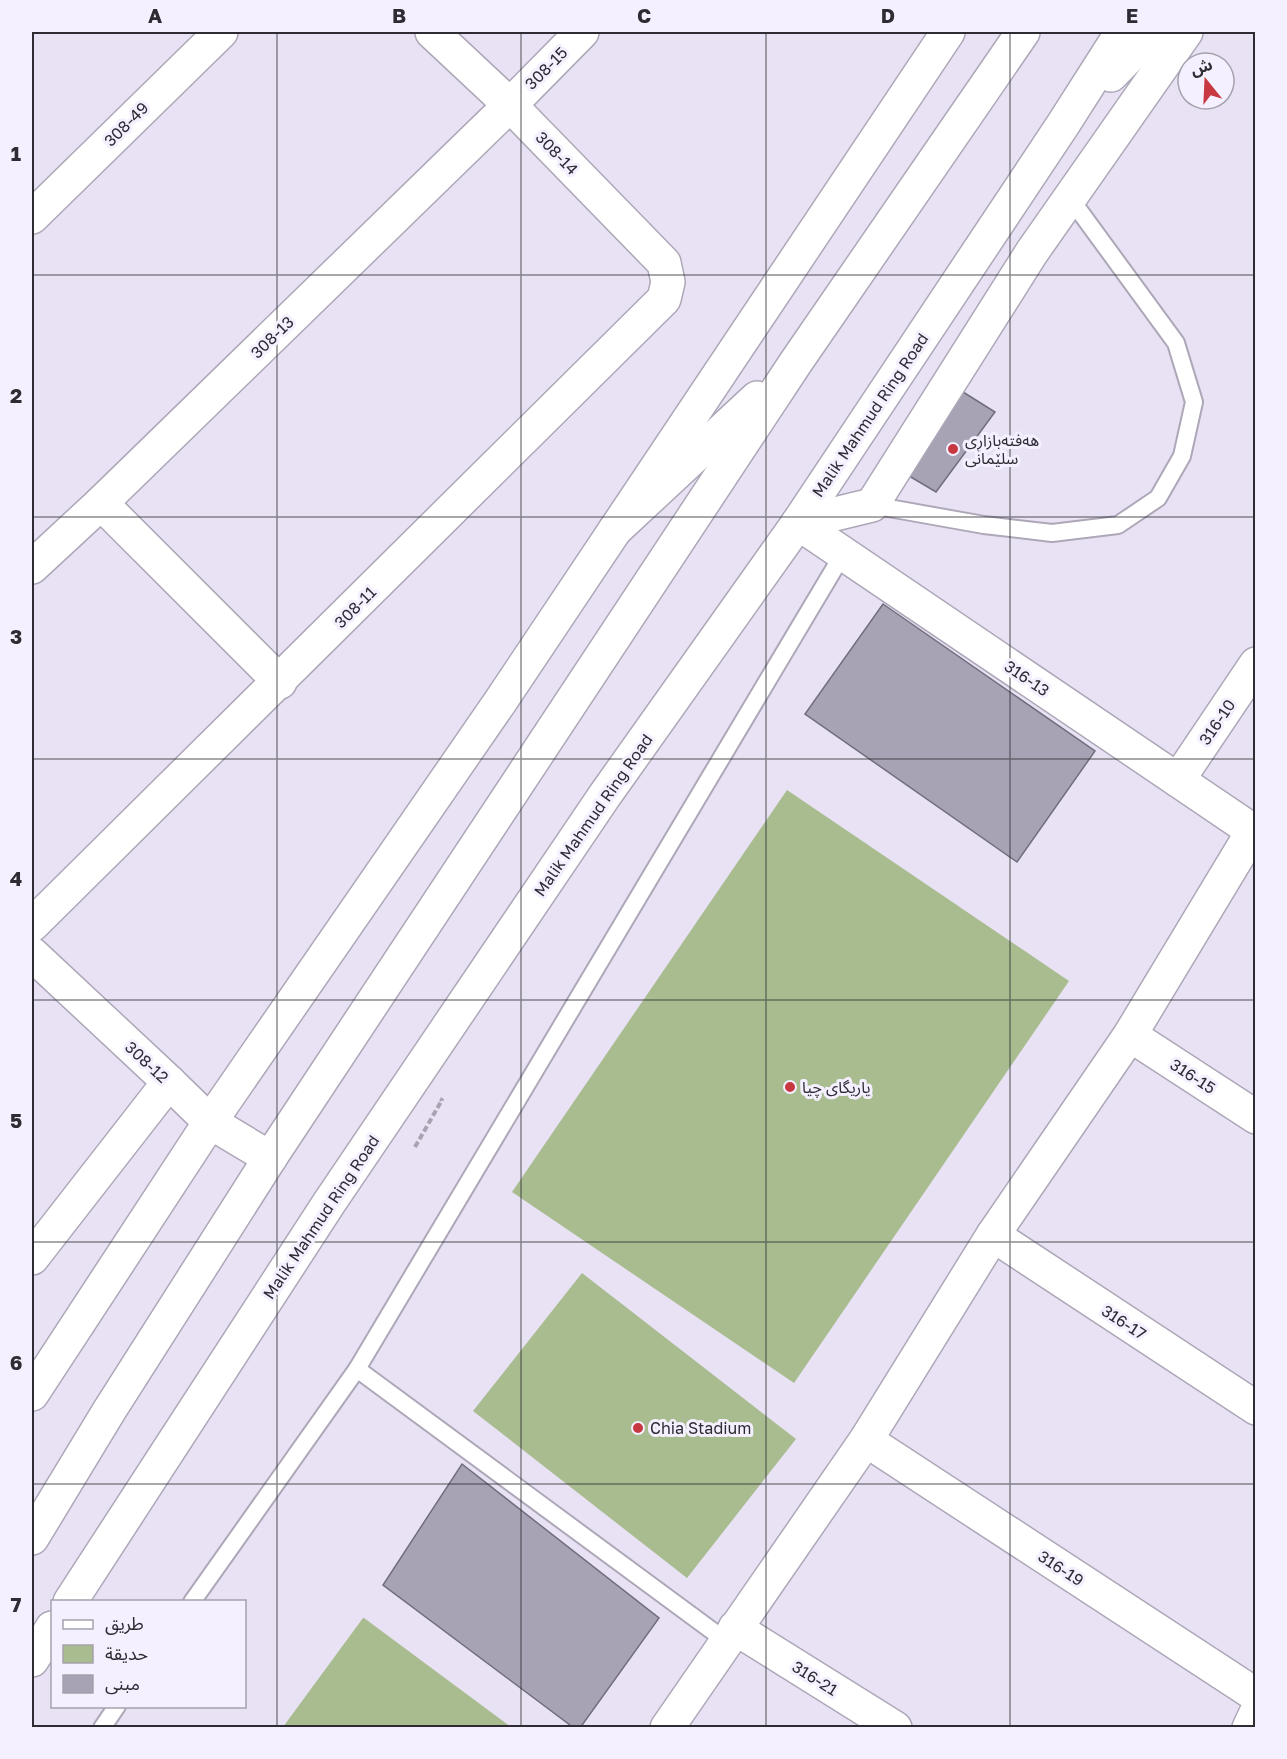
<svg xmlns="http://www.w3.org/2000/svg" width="1287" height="1759" font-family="'Golos Text','Noto Sans Arabic',sans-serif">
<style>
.green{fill:#a8bc90}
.building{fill:#a7a3b4;stroke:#716d7d;stroke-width:1.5}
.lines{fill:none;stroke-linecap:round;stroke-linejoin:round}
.service-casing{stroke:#ada7b8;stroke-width:20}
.minor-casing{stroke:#ada7b8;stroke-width:36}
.secondary-casing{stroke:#ada7b8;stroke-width:36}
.trunk-casing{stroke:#ada7b8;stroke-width:36}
.path{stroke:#a9a3b1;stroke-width:4;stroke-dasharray:6 3;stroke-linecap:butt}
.service{stroke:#fff;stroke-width:16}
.minor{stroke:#fff;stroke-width:33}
.secondary{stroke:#fff;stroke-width:33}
.trunk{stroke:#fff;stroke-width:33}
.grid{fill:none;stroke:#2e2b32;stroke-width:1.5;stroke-opacity:0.55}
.poi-dot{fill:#c83841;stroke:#f5f0ff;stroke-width:2}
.labels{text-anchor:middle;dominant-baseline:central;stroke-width:6;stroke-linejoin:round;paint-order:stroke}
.street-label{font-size:16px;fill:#2e2b32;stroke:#f5f0ff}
.poi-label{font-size:16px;fill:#2e2b32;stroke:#f5f0ff;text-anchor:start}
.neatline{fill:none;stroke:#2e2b32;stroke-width:2}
.grid-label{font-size:20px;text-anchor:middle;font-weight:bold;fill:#2e2b32}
</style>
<rect width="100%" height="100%" fill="#e9e2f4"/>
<!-- green -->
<g class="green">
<polygon points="787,790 1069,981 794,1383 512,1192"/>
<polygon points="582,1273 796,1439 687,1578 473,1411"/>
<polygon points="363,1618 364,1618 511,1727 283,1727"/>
</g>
<!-- building -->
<g class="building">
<polygon points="963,392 995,412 936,492 904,473"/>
<polygon points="883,604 1095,751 1017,862 805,714"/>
<polygon points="462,1464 659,1618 580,1728 574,1728 383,1585"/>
</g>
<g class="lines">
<!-- service casing -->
<g class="service-casing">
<g id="service">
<polyline points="872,505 984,525 1052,533 1118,525 1158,498 1182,456 1194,402 1176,343 1070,198"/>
<polyline points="357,1369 726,1641"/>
<polyline points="192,1602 357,1369 843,554"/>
<polyline points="102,1728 117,1706"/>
</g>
</g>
<!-- minor casing -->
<g class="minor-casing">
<g id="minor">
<polyline points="32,217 221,32"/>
<polyline points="101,503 280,682"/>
<polyline points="798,523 1256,833"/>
<polyline points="32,567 101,503 510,105 582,32"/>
<polyline points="1178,780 1256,664"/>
<polyline points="32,925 664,299 668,282 664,263 510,105 432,32"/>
<polyline points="32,954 169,1082 210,1122 270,1158"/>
<polyline points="1130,1035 1256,1117"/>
<polyline points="993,1235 1256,1408"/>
<polyline points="32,1258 169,1082"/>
<polyline points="866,1440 1256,1695"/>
<polyline points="735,1628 895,1728"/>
<polyline points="667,1728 866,1440 993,1235 1130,1035 1253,831"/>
<polyline points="1249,1728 1256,1713"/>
</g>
</g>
<!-- secondary casing -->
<g class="secondary-casing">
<g id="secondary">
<polyline points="798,523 872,505 1032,252 1186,32"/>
<polyline points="32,1394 210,1122 500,702 948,32"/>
</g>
</g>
<!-- trunk casing -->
<g class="trunk-casing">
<g id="trunk">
<polyline points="1111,75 1153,32"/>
<polyline points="615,530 757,398"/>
<polyline points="32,1538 109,1411 270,1158 796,362 1023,32"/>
<polyline points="70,1602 329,1203 605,795 798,523 1064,123 1122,32"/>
<polyline points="32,1660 52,1628"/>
</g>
</g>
<!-- path -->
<polyline class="path" points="415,1147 442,1100 440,1099"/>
<!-- service -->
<use href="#service" class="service"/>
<!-- minor -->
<use href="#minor" class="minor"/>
<!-- secondary -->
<use href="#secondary" class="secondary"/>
<!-- trunk -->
<use href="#trunk" class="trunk"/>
</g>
<!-- grid -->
<path class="grid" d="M277,32V1728M521,32V1728M766,32V1728M1010,32V1728M32,275H1256M32,517H1256M32,759H1256M32,1000H1256M32,1242H1256M32,1484H1256"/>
<!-- markers -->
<g class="poi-dot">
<circle cx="953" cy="449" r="6"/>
<circle cx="790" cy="1087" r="6"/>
<circle cx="638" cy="1428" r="6"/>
</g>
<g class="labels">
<!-- street labels -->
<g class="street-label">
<text transform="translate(546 68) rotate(-45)">308-15</text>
<text transform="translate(126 124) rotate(-45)">308-49</text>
<text transform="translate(557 153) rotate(46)">308-14</text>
<text transform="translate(272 337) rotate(-44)">308-13</text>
<text transform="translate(870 415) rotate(-56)">Malik Mahmud Ring Road</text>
<text transform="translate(355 607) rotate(-45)">308-11</text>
<text transform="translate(1027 678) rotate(34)">316-13</text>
<text transform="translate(1217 722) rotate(-56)">316-10</text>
<text transform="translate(593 815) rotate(-55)">Malik Mahmud Ring Road</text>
<text transform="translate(147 1062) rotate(43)">308-12</text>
<text transform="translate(1193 1076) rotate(33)">316-15</text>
<text transform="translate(321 1217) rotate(-56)">Malik Mahmud Ring Road</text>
<text transform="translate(1124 1322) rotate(33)">316-17</text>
<text transform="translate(1061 1568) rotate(33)">316-19</text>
<text transform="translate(815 1678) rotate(32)">316-21</text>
</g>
<!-- poi labels -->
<g class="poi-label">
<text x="965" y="440">هەفتەبازاڕی<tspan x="965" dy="18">سلێمانی</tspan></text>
<text x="802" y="1087">یاریگای چیا</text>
<text x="650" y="1428">Chia Stadium</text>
</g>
</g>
<!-- border -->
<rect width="1287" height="1759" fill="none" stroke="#f5f0ff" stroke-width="66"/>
<!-- legend -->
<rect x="51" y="1600" width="195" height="108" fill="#f5f0ff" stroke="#a5a1ad" stroke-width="1.5"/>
<rect x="63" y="1620" width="30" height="9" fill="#ffffff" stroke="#a5a1ad" stroke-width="1.5"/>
<text x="105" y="1630" font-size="18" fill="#2e2b32">طريق</text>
<rect x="63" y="1645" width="30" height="18" fill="#a8bc90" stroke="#a5a1ad" stroke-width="1.5"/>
<text x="105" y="1660" font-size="18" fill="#2e2b32">حديقة</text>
<rect x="63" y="1675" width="30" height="18" fill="#a7a3b4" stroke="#a5a1ad" stroke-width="1.5"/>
<text x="105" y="1690" font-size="18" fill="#2e2b32">مبنى</text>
<!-- north arrow -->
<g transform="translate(1206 81) rotate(342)"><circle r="28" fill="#f5f0ff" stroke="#a5a1ad" stroke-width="1.5"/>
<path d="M0-4.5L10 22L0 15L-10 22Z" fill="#c83841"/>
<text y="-9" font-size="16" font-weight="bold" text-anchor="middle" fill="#2e2b32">ش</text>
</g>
<rect x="33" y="33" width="1221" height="1693" class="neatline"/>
<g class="grid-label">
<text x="155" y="23">A</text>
<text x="399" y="23">B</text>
<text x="644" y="23">C</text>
<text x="888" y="23">D</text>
<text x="1132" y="23">E</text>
<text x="16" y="161">1</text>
<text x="16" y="403">2</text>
<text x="16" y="644">3</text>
<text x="16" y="886">4</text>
<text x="16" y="1128">5</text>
<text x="16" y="1370">6</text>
<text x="16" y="1612">7</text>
</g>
</svg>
